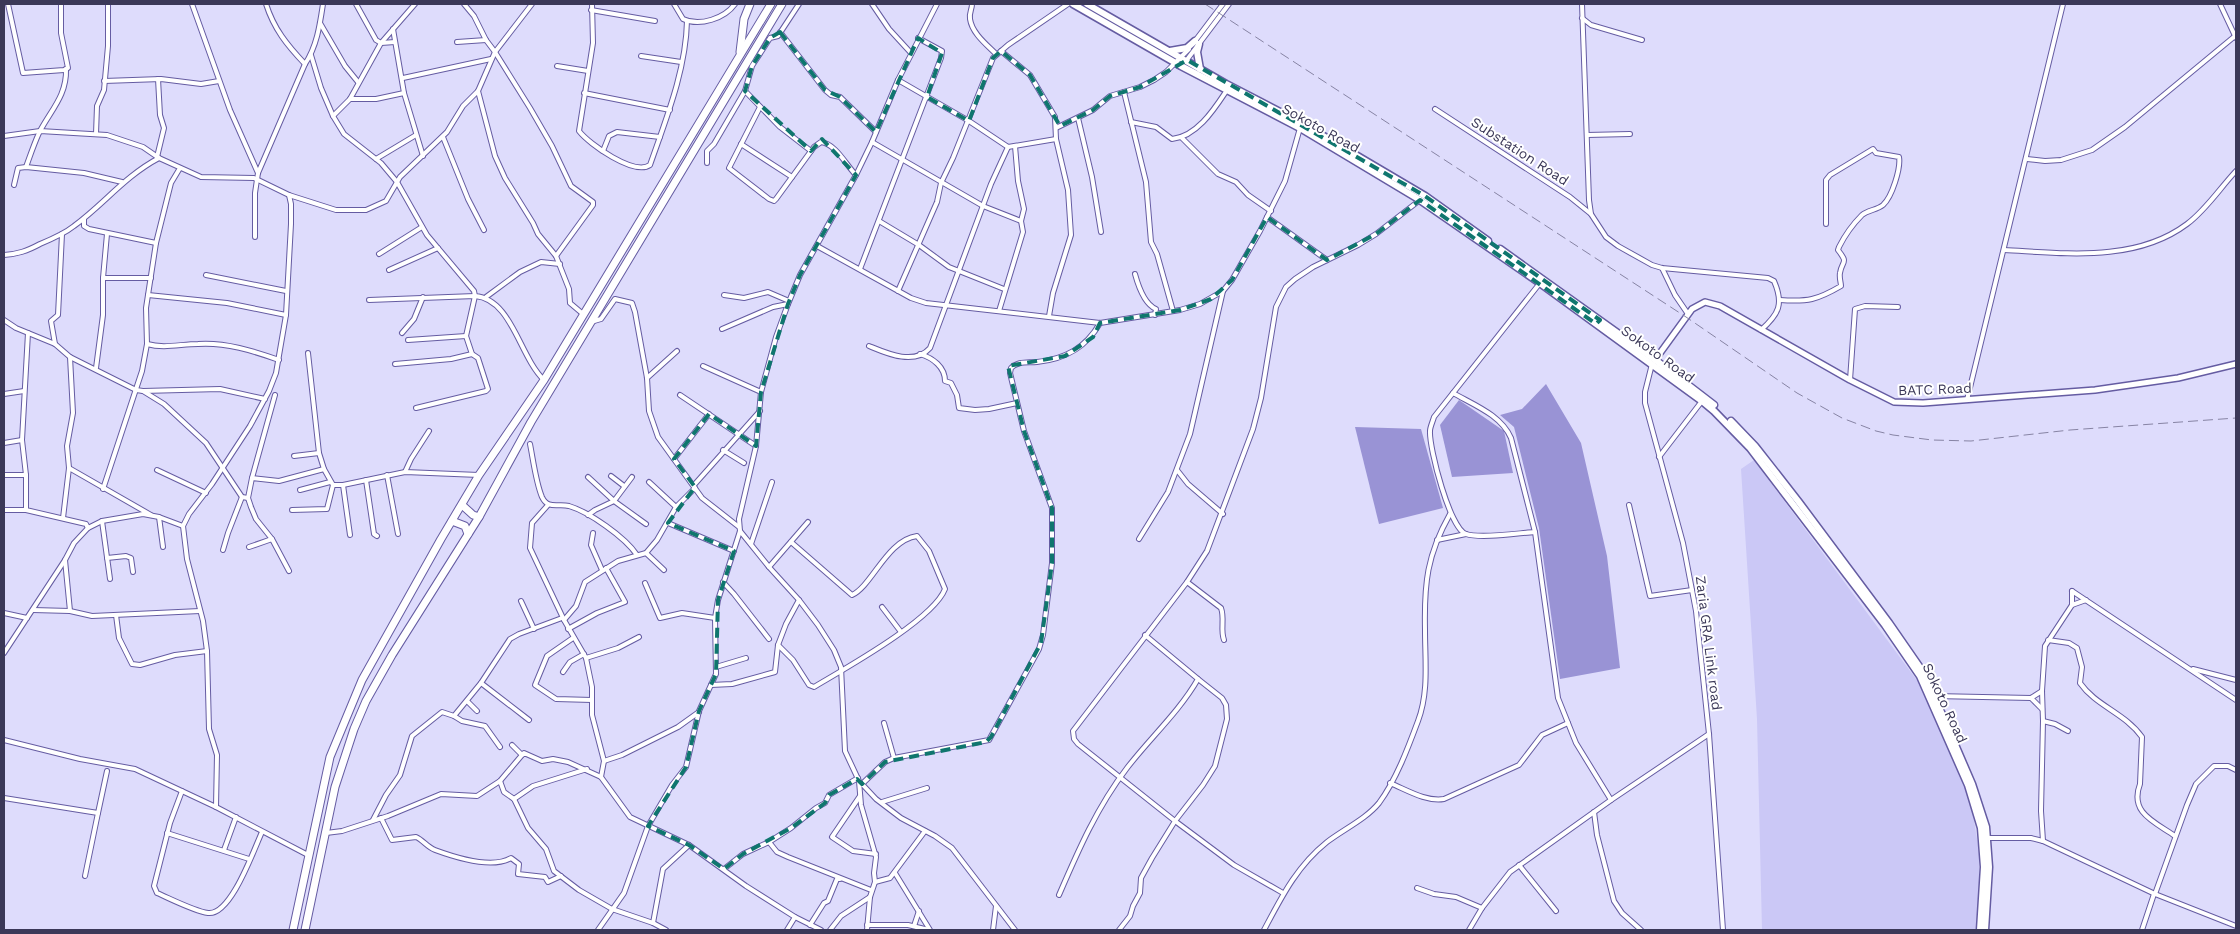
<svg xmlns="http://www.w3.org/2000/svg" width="2240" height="934" font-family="'Work Sans',sans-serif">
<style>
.green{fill:#cbc8f6}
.forest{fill:#9993d5}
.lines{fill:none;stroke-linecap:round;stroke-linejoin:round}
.minor-casing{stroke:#655ca2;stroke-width:6}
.tertiary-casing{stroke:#655ca2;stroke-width:8}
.primary-casing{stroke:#655ca2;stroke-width:9}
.trunk-casing{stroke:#655ca2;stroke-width:9}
.minor{stroke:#fff;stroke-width:4}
.tertiary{stroke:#fff;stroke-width:5}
.primary{stroke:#fff;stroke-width:6}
.trunk{stroke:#fff;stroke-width:7}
.rail{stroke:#8784a4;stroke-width:1;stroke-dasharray:10 5;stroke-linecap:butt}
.marked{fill:none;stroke:#0f766e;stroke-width:4;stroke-dasharray:10 6;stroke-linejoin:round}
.labels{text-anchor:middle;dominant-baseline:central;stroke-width:4;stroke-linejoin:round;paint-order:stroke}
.street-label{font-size:14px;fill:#3b3858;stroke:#fff}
</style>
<rect width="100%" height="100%" fill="#dedcfc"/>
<!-- green -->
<polygon class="green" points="1754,460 1919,683 1971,802 1979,851 1979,910 1977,930 1762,930 1757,719 1741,469"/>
<!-- forest -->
<g class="forest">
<polygon points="1546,384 1581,443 1607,556 1620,668 1560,679 1539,528 1514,427 1500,415 1522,409"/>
<polygon points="1459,400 1504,431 1513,473 1452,477 1440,425"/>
<polygon points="1355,427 1421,429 1443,508 1379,524"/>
</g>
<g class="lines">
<!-- minor casing -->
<g class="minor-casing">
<g id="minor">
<polyline points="8,4 23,73 64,70 68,68 61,33 61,4"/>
<polyline points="192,4 230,110 258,173"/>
<path d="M266,4C274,29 287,45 305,64"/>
<polyline points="356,4 376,40 381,43 395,42"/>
<polyline points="464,4 474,16 486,40 495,52 530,108 552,146 571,186 593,202 593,205 556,256"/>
<path d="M592,4L593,43L579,131C589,144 634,176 650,165C666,119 686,70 687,21"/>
<path d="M674,4L683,19C700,27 725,18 735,4"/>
<polyline points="872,4 889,29 911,53"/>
<path d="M972,4C972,10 969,12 970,19C972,33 986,44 996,54"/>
<path d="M1582,4L1589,200L1591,214L1606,237L1618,246L1652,265L1662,268L1768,278L1774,281C1784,304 1779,314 1761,330"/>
<polyline points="2220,4 2236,38"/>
<polyline points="591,10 655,21"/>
<polyline points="1582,18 1591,25 1642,40"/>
<polyline points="320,23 345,66 358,82"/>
<polyline points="393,29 404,93 423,156"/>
<polyline points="780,32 825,90 831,95 840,97 876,132"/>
<polyline points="1195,41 1223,4"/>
<polyline points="457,42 486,40"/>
<polyline points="1001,51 1030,75 1055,117 1056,139 1068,190 1071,235 1053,293 1049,316"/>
<path d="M311,55L321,88L333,116L344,134L381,163L397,182L427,235L474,291L475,296C512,299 519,356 544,380"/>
<polyline points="641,56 681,62"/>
<polyline points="1186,61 1229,4"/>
<polyline points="557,66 588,71"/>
<polyline points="403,78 491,59"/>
<polyline points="898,80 969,121 1008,147 1056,139"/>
<polyline points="104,81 161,79 201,84 219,81"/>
<polyline points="478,91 495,156 505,178 533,223 538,234 556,256 569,289 570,303 583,314"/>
<polyline points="745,91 780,127 811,151"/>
<polyline points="1124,92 1146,182 1151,242 1157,254 1173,311"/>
<polyline points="584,93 670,110"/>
<polyline points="350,99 376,99 404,93"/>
<path d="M760,107L729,168L769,199L774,201L776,199L814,147L821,142C836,144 846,165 856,175"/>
<polyline points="1435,109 1570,197 1591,214"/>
<polyline points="333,116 350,99 381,43 415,4"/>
<polyline points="1078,118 1092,177 1101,232"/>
<path d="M1131,122L1156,127L1172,139C1197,137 1215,108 1227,90"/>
<polyline points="1056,128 1093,110 1110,96 1140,87 1154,80 1166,72 1189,49"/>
<polyline points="96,134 97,106 104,90 108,46 108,4"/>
<polyline points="1587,135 1630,134"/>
<polyline points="4,136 40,131 107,135 143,147 159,158 201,177 254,178 289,195 336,210 366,210 386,201 400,177 447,132 463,106 478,91 495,52 532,4"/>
<polyline points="443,137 468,199 484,230"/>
<polyline points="1181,137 1218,174 1236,182 1248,195 1271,211"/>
<polyline points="872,142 983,206 1021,221"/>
<polyline points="741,144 792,177"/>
<polyline points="603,151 609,136 617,132 660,137"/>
<polyline points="157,157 164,128 160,115 158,79"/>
<polyline points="376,159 416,135"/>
<polyline points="2027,159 2045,161 2061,160 2092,150 2125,127 2235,36"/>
<polyline points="707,163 707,151 714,144 745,91 752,66 770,38 778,36 799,4"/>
<path d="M26,167C30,156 34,144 39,133C50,111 67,96 66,69"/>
<polyline points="14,185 18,168 26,167 84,173 122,182"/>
<polyline points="1267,217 1327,260"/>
<polyline points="84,219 84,226 89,229 156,243"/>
<polyline points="879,221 919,245 949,267 1004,289"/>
<path d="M255,237V193L258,173L305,64C317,46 320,24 323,4"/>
<polyline points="817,246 911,298 926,303 1100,323 1180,310 1200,304 1223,291 1232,280 1260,231 1285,181 1300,128"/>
<path d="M2004,250C2064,253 2135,263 2187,224C2206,210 2220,188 2236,171"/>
<polyline points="379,254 422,227"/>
<path d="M4,255C18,254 27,251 40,244C52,239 64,234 74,226C104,204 125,176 159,158"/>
<polyline points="1662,268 1675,295 1688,314"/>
<polyline points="860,269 941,58 942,51 918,38"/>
<polyline points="389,270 438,248"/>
<path d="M1135,274C1138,285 1144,304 1156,309L1155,315"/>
<polyline points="206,275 286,291"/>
<polyline points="103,278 151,278"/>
<polyline points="898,291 937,202 941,183 953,158 993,58 1008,45 1068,4"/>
<polyline points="148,295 227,303 286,315"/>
<polyline points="724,295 744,298 768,292 789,301"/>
<polyline points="486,297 520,272 541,262 560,264"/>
<polyline points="369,300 475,296 466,336 472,354 478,358 488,389 486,391 416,408"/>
<path d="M1780,300C1808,302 1817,300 1841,286C1841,283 1839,277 1840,273C1842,260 1849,264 1838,250L1839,247C1845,235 1852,225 1862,215C1868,210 1877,210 1883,205C1892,197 1901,168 1899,157L1876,153L1873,149L1830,175L1826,180V224"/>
<polyline points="999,311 1023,232 1021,221 1024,209 1018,181 1015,146"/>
<polyline points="4,320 16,328 55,344 70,357 136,390 143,391 164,404 206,443 242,497 248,498"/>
<polyline points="591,322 601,319 615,299 632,303 635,312 647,378 649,411 658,437 702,498 739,527"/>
<polyline points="722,329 773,307 788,304"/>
<polyline points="402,333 414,319 423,297"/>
<polyline points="408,340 466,336"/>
<polyline points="55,344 51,321 58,315 62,234"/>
<path d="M147,344C164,349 181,344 198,344C225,342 254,351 279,360"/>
<path d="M869,346C886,353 914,366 930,348L991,184L1008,147"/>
<polyline points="308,353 319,453 324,469"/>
<path d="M920,354C933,358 945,367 945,381L951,383L957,395L959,408L975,410L989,409L1017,403"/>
<polyline points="395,364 451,359 472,354"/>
<polyline points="1652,364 1645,392 1645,403 1683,543 1696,611 1709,734 1723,930"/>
<polyline points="703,366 761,392"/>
<polyline points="96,368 103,315 103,278 107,234"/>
<polyline points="647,378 677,351"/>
<polyline points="1850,380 1855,309 1865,306 1898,307"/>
<polyline points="143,391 220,389 265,399"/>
<path d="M1453,393C1474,405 1501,415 1511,438L1535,532L1558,698L1576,743L1611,800"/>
<polyline points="4,394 24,391"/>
<polyline points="680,395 756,446"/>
<polyline points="1967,400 2063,4"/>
<polyline points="4,443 22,440"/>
<path d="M530,444C533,459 536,483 542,497C548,510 558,503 569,506C589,512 625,537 637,555"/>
<polyline points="723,450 744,463"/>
<polyline points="294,456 319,453"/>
<polyline points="1659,457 1702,401"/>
<polyline points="674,459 709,414"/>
<polyline points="69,468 151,515"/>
<polyline points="157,470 206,493"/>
<polyline points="1177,470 1188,484 1223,514"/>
<polyline points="405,472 411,459 429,431"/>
<polyline points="4,475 26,475 26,510 86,524 88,528"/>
<polyline points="26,475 22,440 28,333"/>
<polyline points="387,475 398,534"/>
<polyline points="611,476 624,486"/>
<polyline points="588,477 614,501 632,477"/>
<polyline points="252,478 275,395"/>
<polyline points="366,480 374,534 377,536"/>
<polyline points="649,482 676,507"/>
<polyline points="343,485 350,535"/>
<polyline points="694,485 760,411"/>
<polyline points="103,489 142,371 147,344 146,308 156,243 171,183 180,168"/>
<polyline points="300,490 330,482"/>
<polyline points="548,505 532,523 530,548 564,620 586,658 592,687 592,715 604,761 601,777"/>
<polyline points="1629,505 1650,596 1692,590"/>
<polyline points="4,510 26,510"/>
<polyline points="292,510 327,509 333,485"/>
<polyline points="588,515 595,510 614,501 646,524"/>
<polyline points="159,517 163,547"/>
<polyline points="63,518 69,468 67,446 73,413 70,357"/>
<polyline points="102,521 110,579"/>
<polyline points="668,523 734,551"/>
<polyline points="740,531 769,567 799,600 818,625 834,650 841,667 845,751 859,781 861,805 876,857 874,873 875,882 870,897 867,930"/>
<path d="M1535,532C1519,533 1481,539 1466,534C1450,529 1429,448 1430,431C1430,427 1433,421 1434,417L1540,283"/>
<polyline points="593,533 591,545 602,570"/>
<polyline points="1139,539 1168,492 1190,434 1223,291"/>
<polyline points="1437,540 1466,534"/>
<polyline points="751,544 772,482"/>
<polyline points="249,547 272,539"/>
<polyline points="223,550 228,533 242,497"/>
<polyline points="646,553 664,570"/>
<polyline points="107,558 126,556 131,558 133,572"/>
<polyline points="65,560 70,611"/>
<polyline points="769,567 808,522"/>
<polyline points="289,571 272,539 256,519 251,507 248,498 252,478 279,481 324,469 333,485 343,485 405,472 479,475"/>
<polyline points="723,582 734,594 769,639"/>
<path d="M1187,582L1221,608C1225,619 1220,629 1224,640"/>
<polyline points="645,583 660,618 682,613 715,618"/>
<polyline points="2072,591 2236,700"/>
<polyline points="521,601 534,629"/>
<polyline points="2072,605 2086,600"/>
<polyline points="882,607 901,632"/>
<polyline points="33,610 70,611 92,616 200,611"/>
<polyline points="4,613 27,618"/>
<polyline points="116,615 119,638 132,664 140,665 175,655 207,651"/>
<polyline points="564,620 576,606 585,582 618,561 646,553 657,540 676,507 695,488"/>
<polyline points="568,629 597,613 625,602 606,568"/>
<polyline points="573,638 547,656 535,685 556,699 592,700"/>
<path d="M2048,640L2069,643L2077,648L2082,667L2080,683C2096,706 2125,713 2142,737L2140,784C2129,813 2155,822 2175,836"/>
<path d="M778,645L793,660L809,685L814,687C844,669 933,620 945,589L929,551L917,536C887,540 872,586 852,595L791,542"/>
<polyline points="4,653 65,560 74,543 88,528 102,521 143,514 159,517 183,526"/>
<polyline points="586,658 618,648 639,637"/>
<polyline points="716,667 746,658"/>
<polyline points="2193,669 2236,680"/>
<polyline points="563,672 570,662 584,654"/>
<polyline points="481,683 529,720"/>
<polyline points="711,685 732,684 775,672 778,645 786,624 799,600"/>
<polyline points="1934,696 2031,698 2042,691"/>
<polyline points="2031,698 2042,709"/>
<polyline points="467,701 477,711"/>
<polyline points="454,716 481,683 510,639 519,634 562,618"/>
<polyline points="2043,721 2055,724 2068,731"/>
<polyline points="884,723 894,758"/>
<polyline points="4,740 80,759 135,769 216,807 308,855"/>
<polyline points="512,745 522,755 524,753 542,761 553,759 568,762 601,777 630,817 689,845 746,886 795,917 821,930"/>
<polyline points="604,761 622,755 678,727 699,712"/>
<polyline points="500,781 504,792 514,799 528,828 546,849 554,871 579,890 612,909 653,923 666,930"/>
<path d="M1390,783C1407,790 1426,802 1444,799L1519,765L1542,735L1568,723"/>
<path d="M862,784L885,762L894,758L989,740L1039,649L1043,635L1052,563V508L1024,431L1010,373L1011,368C1018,361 1027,363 1037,362C1065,359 1086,348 1100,323"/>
<polyline points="862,784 876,799 901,818 935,836 952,848 1015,930"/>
<path d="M182,791L170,823L154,886L157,893C171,899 194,911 208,913C231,916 254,849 262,832"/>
<polyline points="860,796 832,837 853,851 876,854"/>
<polyline points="4,798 98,813 107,771"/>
<polyline points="514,799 533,786 587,769"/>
<polyline points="882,802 927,788"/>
<polyline points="216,807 217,755 209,729 207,651 203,621 187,559 183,526 189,514 212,484 250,426 269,391 276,373 286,315 291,224 291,204 289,195"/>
<polyline points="1594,812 1597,835 1614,901 1622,913 1641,930"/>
<path d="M381,818L392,840L416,837C423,840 427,847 435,850C454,857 492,869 511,858L519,864L518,874L545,877L548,882L561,876"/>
<polyline points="373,820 386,795 400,775 412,736 442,712 454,716 462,721 485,726 500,747"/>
<polyline points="167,833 249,859"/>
<polyline points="326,833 342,831 388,816 441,794 477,796 500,781 522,755"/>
<polyline points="1987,838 2031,838 2043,841 2155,894 2236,926"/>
<polyline points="2043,841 2041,811 2043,721 2042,691 2045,646 2072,605 2072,591"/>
<polyline points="769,842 777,852 788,857 871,890"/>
<polyline points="224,850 236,817"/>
<polyline points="1519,865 1556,911"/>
<polyline points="724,869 743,854 769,842 791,828 816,808 825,803 829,795 858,778"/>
<polyline points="895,873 930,930"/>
<polyline points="85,876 98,813"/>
<polyline points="875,882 890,878 925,831"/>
<polyline points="1417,888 1434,894 1456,897 1482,908"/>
<polyline points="1283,893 1234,865 1175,821 1078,744 1074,739 1073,731 1187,582 1207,551 1253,429 1261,398 1276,307 1286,287 1295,279 1313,267 1358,245 1376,234 1420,200"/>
<polyline points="2155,894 2187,805 2196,784 2214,766 2228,766 2236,770"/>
<path d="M1059,895C1078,851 1097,807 1127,768C1150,738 1179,712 1198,679L1145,635"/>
<polyline points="653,923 663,869 689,845"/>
<polyline points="810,925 824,903 828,901 837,879 840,879"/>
<polyline points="867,925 908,925 929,930"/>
<polyline points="914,926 919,911"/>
<polyline points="598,930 624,893 648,826 672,785 686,767 699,711 716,674 715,618 718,600 740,531 739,519 756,446 761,392 776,337 788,304 800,275 856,175 872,142 898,80 937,4"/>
<polyline points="787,930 795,917"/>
<polyline points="830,930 841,916 870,897"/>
<polyline points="993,930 996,906"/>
<polyline points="1119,930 1130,916 1133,906 1140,893 1141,878 1152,858 1175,821 1203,785 1215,766 1227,719 1226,705 1222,698 1198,679"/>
<path d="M1264,930C1282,896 1297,866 1327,842C1344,829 1366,819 1379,803C1396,780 1408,748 1418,721C1429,692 1425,661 1425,630C1424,583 1427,555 1450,514"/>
<polyline points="1469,930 1482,908 1510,872 1611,800 1709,734"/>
<polyline points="2142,930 2154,894"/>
</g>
</g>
<!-- tertiary casing -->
<g class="tertiary-casing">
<polyline id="tertiary" points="1655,360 1692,309 1705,302 1720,306 1850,380 1894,402 1923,403 2095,390 2178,378 2236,364"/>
</g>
<!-- primary casing -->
<g class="primary-casing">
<g id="primary">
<polyline points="1073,4 1181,66 1300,128 1420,200 1540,283 1702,401 1714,411 1750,448 1885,625 1920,676 1968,785 1981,828 1984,867 1980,930"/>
<polyline points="1087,4 1226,84 1303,124 1425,196 1488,241"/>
<polyline points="1199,44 1197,52 1200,69"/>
<polyline points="1170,51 1187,48 1195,41"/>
<polyline points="1500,249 1658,362 1714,405"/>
<polyline points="1731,421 1755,446 1798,501 1889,623 1925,675 1972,784 1986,827 1989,867 1985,930"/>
</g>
</g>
<!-- trunk casing -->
<g class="trunk-casing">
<g id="trunk">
<polyline points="740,52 744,19 750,4"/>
<polyline points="462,505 473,515 479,517"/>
<polyline points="452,521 465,526 468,534"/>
<polyline points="293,930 330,757 362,680 441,539 479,475 544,380 771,4"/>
<polyline points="305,930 335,787 354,729 366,701 392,655 479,517 531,422 782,4"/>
</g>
</g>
<!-- minor -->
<use href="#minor" class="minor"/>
<!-- tertiary -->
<use href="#tertiary" class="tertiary"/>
<!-- primary -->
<use href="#primary" class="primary"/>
<!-- trunk -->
<use href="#trunk" class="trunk"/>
<!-- rail -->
<polyline class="rail" points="1205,4 1686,317 1797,393 1842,418 1876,431 1893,435 1932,440 1971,441 2070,430 2236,418"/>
</g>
<!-- marked area -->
<path class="marked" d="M780,32L825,90L840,97L876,132L918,38L942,53L927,97L969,121L993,58L1001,51L1030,75L1060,126L1093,110L1110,96L1140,87L1187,60L1425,196L1600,320L1596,324L1420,200L1376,234L1327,260L1267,217L1232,280L1211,299L1180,310L1100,323L1093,337L1065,356L1008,366L1024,431L1052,508V563L1041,643L991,737L986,742L885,762L862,784L857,779L829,795L825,803L791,828L743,854L724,869L689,845L648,826L686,767L699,711L716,674L718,600L734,551L668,523L695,487L674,459L709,414L756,446L761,392L788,304L800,275L856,175L822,139L811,151L745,91L752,66L770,38Z"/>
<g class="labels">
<!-- street labels -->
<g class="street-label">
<text transform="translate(1321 128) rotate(29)">Sokoto Road</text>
<text transform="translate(1520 151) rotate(33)">Substation Road</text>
<text transform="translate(1658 354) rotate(36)">Sokoto Road</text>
<text transform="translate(1935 389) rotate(-2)">BATC Road</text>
<text transform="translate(1709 643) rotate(83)">Zaria GRA Link road</text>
<text transform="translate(1945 703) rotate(65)">Sokoto Road</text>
</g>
</g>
<!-- border -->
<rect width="2240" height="934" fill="none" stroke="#3b3858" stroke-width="10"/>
</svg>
